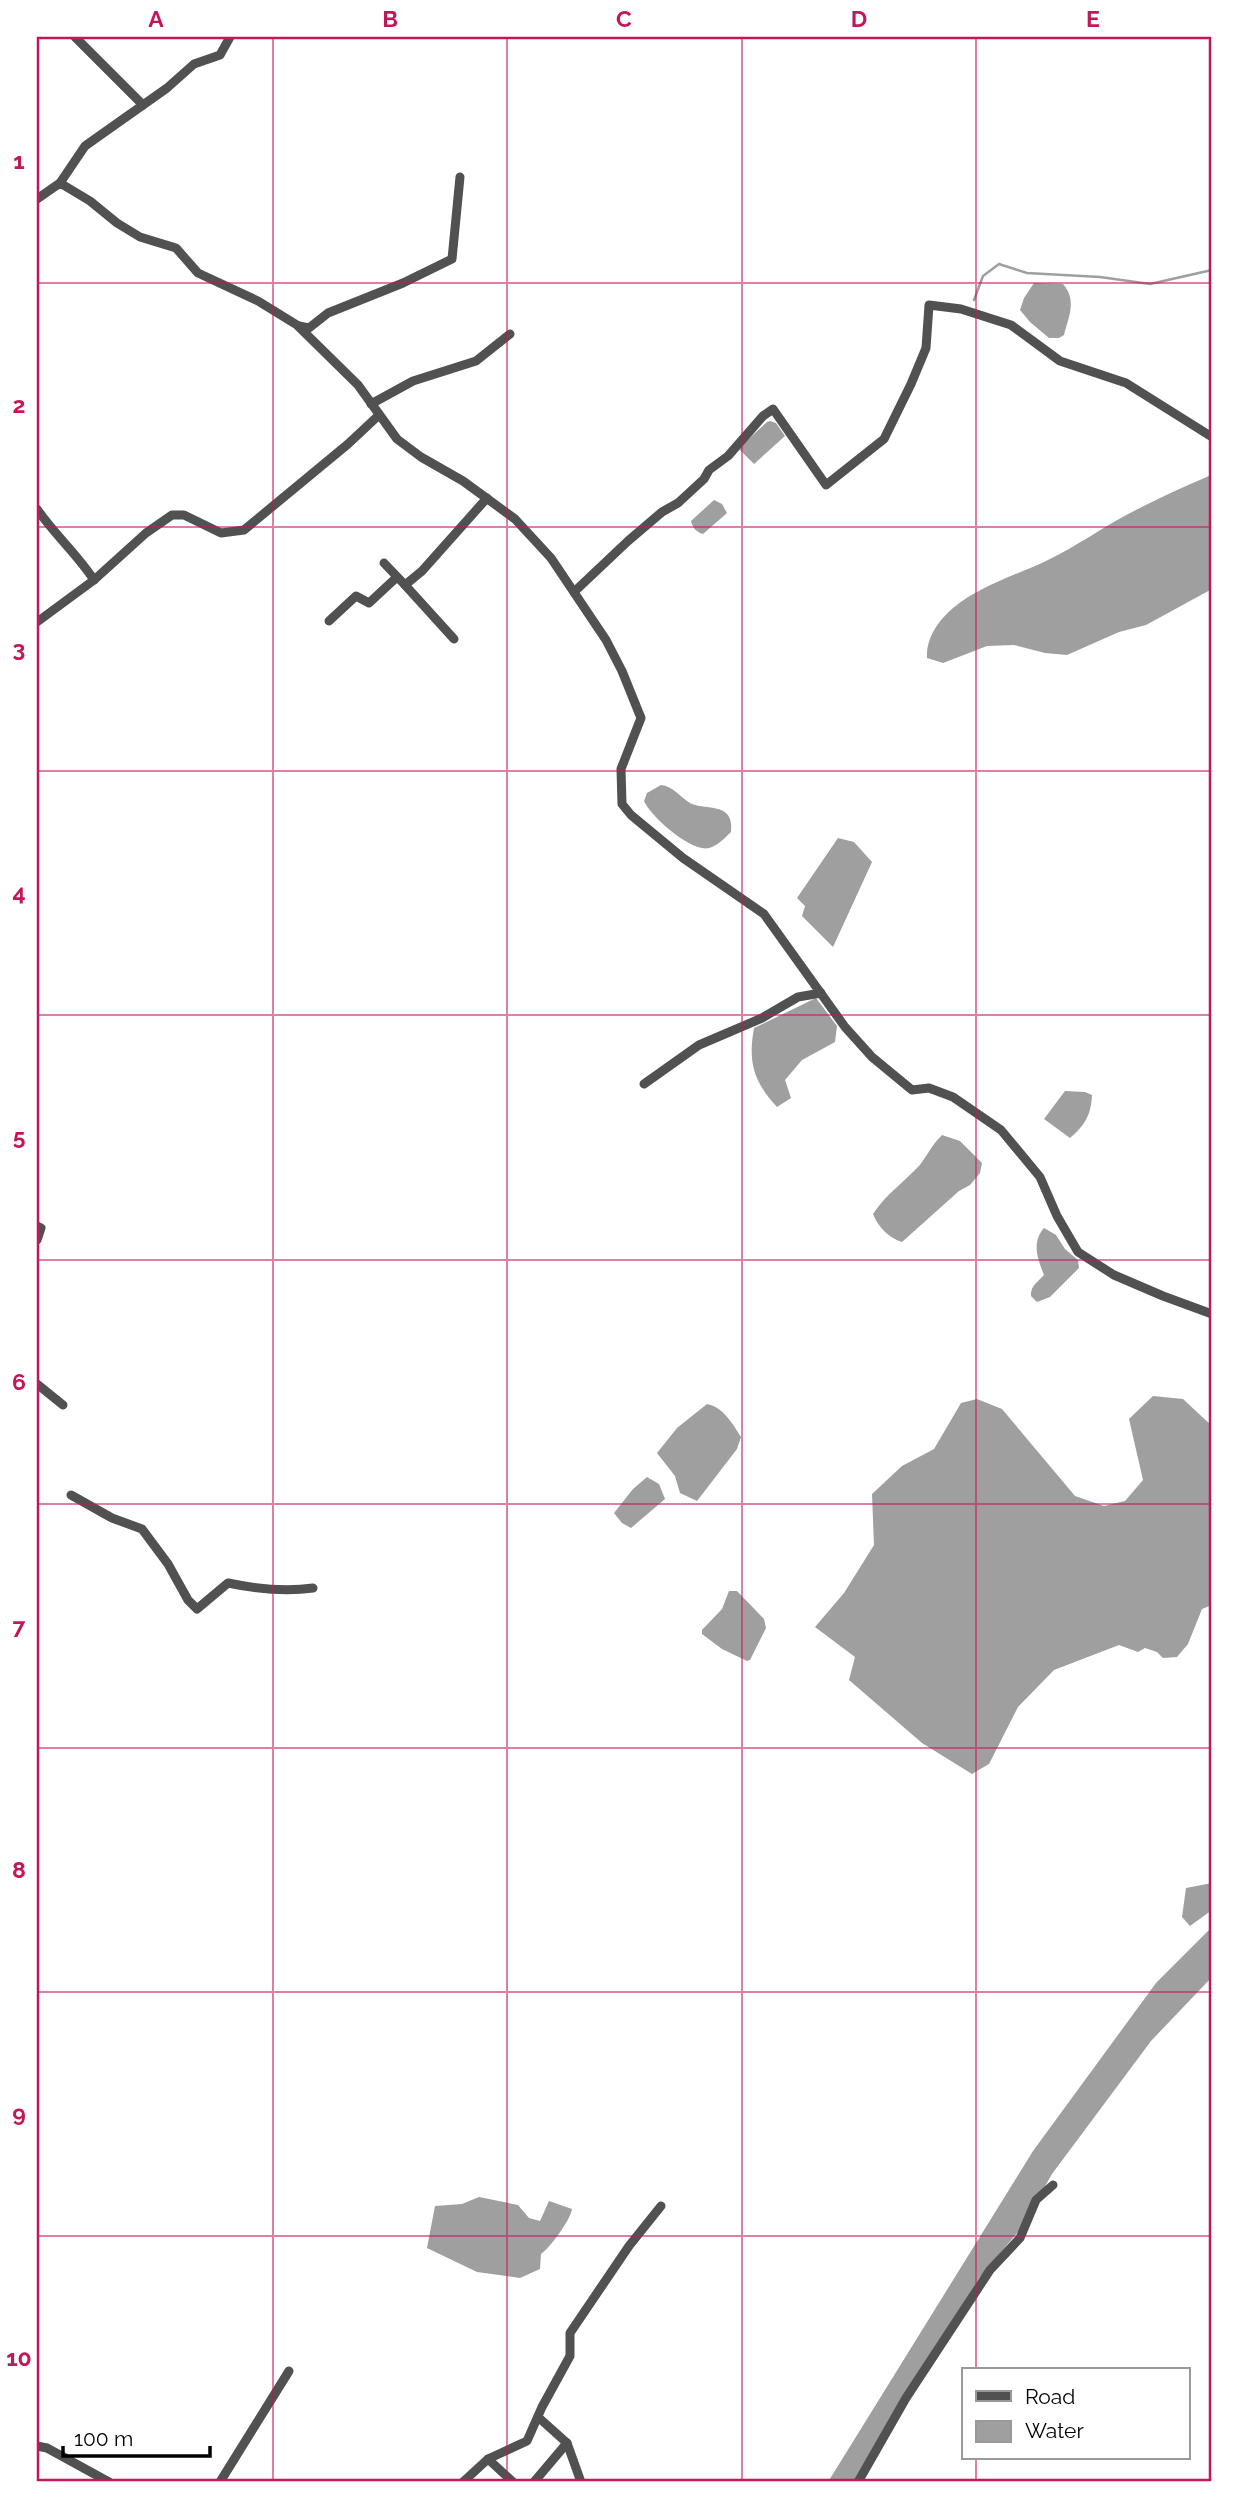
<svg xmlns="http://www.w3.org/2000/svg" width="1249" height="2519" font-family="Raleway,sans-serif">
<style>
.water{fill:#9f9f9f}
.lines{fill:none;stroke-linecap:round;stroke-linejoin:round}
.stream{stroke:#9f9f9f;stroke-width:2.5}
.street{stroke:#515151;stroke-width:9}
.grid{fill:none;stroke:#c2185b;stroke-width:2;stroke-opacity:0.55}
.neatline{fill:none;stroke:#c2185b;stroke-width:2.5}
.grid-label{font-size:23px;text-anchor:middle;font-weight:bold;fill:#c2185b}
</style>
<rect width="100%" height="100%" fill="#fff"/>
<!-- water -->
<g class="water">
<path d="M1034,283L1063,284C1077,300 1069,316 1064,335L1059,338H1049L1030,322L1020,310L1024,298Z"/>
<polygon points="770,421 776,423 785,436 754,464 740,450 741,446 767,422"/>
<path d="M1209,476L1212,477V589L1146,625L1119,632L1067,655L1045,653L1014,645L987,646L943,663L927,658C926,638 938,621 953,608C981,585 1017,575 1048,560C1077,546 1103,527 1132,512C1157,499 1183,487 1209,476Z"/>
<path d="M714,500L722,504L727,513L703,534C696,532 693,528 691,521Z"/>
<path d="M661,785C673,786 680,797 690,803C705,811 735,801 731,832C725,838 717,846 709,848C692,853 650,816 644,801L647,793Z"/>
<polygon points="838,838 854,842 872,862 833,947 802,916 805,906 797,898"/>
<path d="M816,998L837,1026L835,1042L802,1060L785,1080L791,1098L777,1107C753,1081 748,1062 754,1028Z"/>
<path d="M1065,1091L1085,1092L1092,1095C1091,1115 1085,1125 1070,1138L1044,1119Z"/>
<path d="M942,1135L960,1141L982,1163L980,1173L970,1185L959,1191L902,1242C889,1238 878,1227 873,1214C886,1194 903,1183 919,1166C927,1156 931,1146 942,1135Z"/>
<path d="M1044,1228L1056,1235L1065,1249L1078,1260L1079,1268L1050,1297L1037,1302L1031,1296C1030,1286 1038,1282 1044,1275C1038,1259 1031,1243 1044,1228Z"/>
<polygon points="1153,1396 1183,1399 1212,1426 1212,1605 1202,1609 1188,1644 1177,1657 1163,1658 1157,1652 1145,1648 1138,1652 1119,1645 1054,1670 1018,1707 989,1764 972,1774 922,1743 849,1680 855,1657 815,1627 844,1593 874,1545 872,1494 902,1466 934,1449 961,1403 977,1399 1002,1409 1075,1496 1104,1506 1125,1501 1143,1480 1129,1419"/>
<path d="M707,1404C723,1407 733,1424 741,1437L737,1449L697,1501L680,1493L675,1476L657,1453L677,1428Z"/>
<polygon points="647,1477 659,1484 665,1499 631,1528 622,1523 614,1513 633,1489"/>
<polygon points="729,1591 737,1591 764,1619 766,1628 750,1660 747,1661 722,1649 702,1634 702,1630 722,1609"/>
<polygon points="1212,1883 1212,1910 1190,1926 1182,1917 1186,1888"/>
<polygon points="1212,1927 1212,1977 1151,2041 1052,2174 1022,2227 979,2278 857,2482 828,2482 1033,2151 1156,1983"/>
<path d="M479,2197L518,2205L529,2218L540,2221L549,2201L572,2209C571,2219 550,2248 541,2254L540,2269L520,2278L477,2272L427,2248L435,2206L462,2204Z"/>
</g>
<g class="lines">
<!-- stream -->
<polyline class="stream" points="974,300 983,276 999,264 1027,273 1100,277 1150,284 1212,270"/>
<!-- street -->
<g class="street">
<polyline points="75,37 143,105"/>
<polyline points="60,183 85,146 167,88 194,64 220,55 230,37"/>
<polyline points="37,199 60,183 90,201 117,223 140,237 176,248 198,273 258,301 297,325 358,385 397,439 421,457 463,481 515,519 551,558 606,640 622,671 641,718 621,769 622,804 631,815 683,858 764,914 845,1027 872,1057 912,1090 929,1088 953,1097 1001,1130 1040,1177 1057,1216 1078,1252 1114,1275 1163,1296 1212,1314"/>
<polyline points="299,326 309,328 328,313 403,283 452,259 460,177"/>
<polyline points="371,404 413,381 476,361 510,334"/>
<path d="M37,509C54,534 77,554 94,580"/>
<polyline points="384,563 405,585 422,571 487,498"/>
<polyline points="405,585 454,639"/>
<polyline points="574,592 628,541 662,512 678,503 704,479 709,470 728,456 763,416 773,409 826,485 884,439 911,384 926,348 929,305 961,309 1011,325 1060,361 1126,383 1212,437"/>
<polyline points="329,621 356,596 369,603 397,577"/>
<polyline points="37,622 94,580 146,533 172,515 184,515 221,533 244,530 348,444 379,415"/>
<polyline points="644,1084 699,1045 762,1018 798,997 821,993"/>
<polyline points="37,1226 41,1228 37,1240"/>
<polyline points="37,1384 63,1405"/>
<path d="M71,1495L112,1518L142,1529L168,1564L188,1600L197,1609L228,1583C257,1589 285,1592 313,1588"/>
<polyline points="538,2417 567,2443 581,2482"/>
<polyline points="37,2446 47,2448 109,2482"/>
<polyline points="488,2459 513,2482"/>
<polyline points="220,2482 289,2371"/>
<polyline points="463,2482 488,2459 527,2441 542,2407 570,2356 570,2333 629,2246 661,2206"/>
<polyline points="534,2482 567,2443"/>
<polyline points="858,2482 906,2398 990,2270 1020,2238 1036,2200 1053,2185"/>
</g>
</g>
<!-- grid -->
<path class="grid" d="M273,37V2482M507,37V2482M742,37V2482M976,37V2370M37,283H1212M37,527H1212M37,771H1212M37,1015H1212M37,1260H1212M37,1504H1212M37,1748H1212M37,1992H1212M37,2236H1212M976,2458V2482"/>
<!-- border -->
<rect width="1249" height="2519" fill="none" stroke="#ffffff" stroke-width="77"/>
<!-- legend -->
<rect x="962" y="2368" width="228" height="91" fill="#ffffff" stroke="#999999" stroke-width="2"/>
<rect x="976" y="2391" width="35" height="10" fill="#515151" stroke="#999999" stroke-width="2"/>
<text x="1025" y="2404" font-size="21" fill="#000000">Road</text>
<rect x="976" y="2421" width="35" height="21" fill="#9f9f9f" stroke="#999999" stroke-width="2"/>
<text x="1025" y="2438" font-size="21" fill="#000000">Water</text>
<!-- scale -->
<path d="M63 2446v10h147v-10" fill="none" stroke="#000000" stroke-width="3.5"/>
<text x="74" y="2446" font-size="21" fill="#000000" stroke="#ffffff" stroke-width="5" paint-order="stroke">100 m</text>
<rect x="38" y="38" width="1172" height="2442" class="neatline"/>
<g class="grid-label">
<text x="156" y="27">A</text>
<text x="390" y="27">B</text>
<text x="624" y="27">C</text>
<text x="859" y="27">D</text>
<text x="1093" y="27">E</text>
<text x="19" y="169">1</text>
<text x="19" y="413">2</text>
<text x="19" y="657">3</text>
<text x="19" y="901">4</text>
<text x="19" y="1145">5</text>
<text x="19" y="1390">6</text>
<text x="19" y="1634">7</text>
<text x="19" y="1878">8</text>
<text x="19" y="2122">9</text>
<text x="19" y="2366">10</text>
</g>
</svg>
